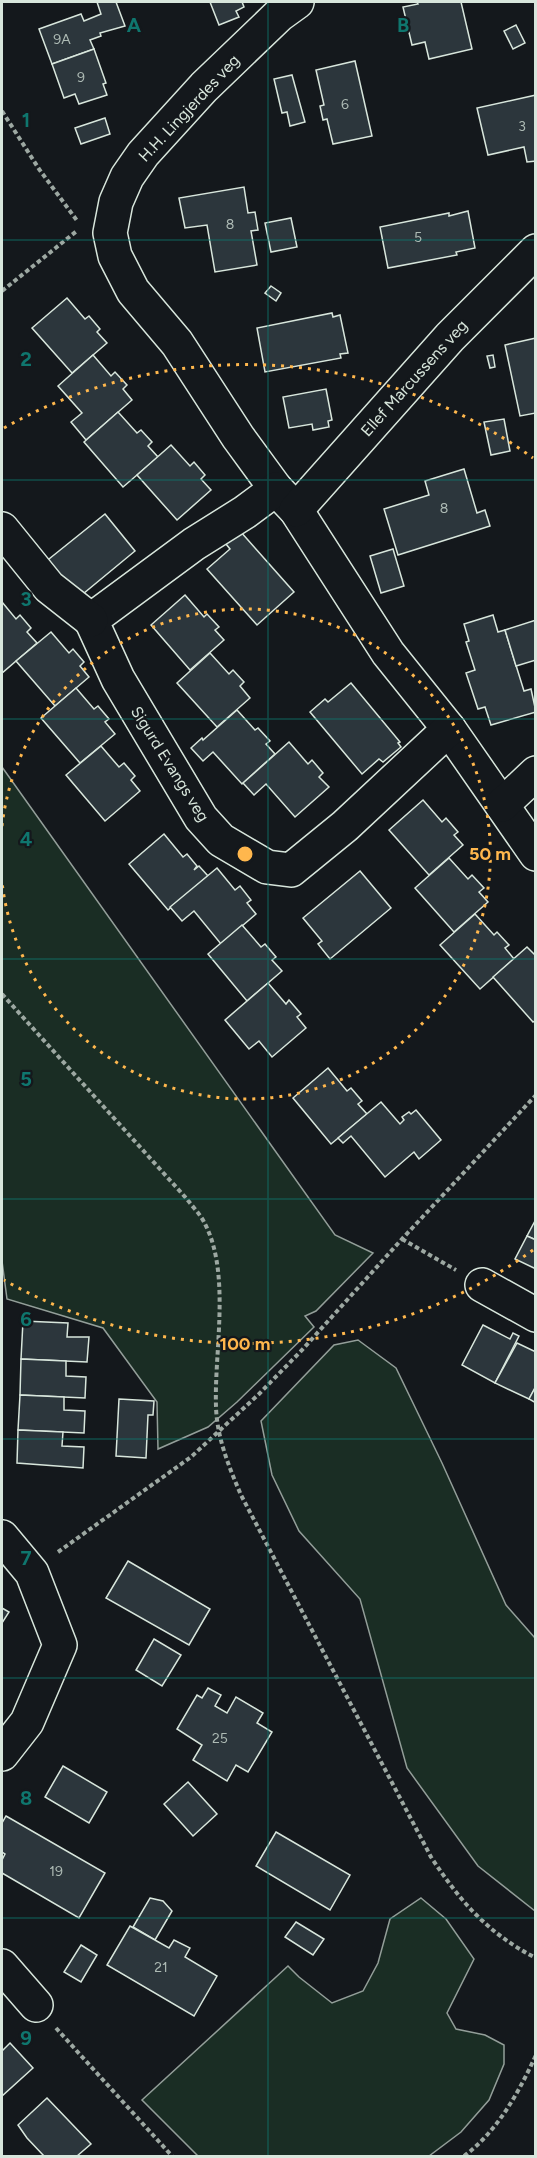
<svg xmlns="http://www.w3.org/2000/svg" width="537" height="2158" font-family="Figtree,sans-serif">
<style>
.green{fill:#1a2d24;stroke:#939e99;stroke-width:1.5}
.building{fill:#2c363c;stroke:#d8e6dc;stroke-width:1.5}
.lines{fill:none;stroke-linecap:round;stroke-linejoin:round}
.minor-casing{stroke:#d8e6dc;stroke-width:36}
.path{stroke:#9da8a2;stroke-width:4;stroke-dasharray:4.5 3;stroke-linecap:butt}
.minor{stroke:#14181c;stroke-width:33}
.grid{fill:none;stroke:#0f766e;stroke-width:1.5;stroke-opacity:0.55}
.ring{fill:none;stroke:#ffb74d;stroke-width:3;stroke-dasharray:3 6}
.labels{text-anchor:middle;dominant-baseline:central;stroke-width:4.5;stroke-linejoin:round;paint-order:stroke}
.number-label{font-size:14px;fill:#adbab4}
.street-label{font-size:16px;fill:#d8e6dc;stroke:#14181c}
.grid-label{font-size:20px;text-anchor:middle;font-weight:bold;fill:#0f766e;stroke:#14181c;stroke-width:4.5;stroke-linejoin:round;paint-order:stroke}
.centre{fill:#ffb74d;stroke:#14181c;stroke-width:3}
.ring-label{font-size:18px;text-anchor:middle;font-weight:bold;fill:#ffb74d;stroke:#14181c;stroke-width:4.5;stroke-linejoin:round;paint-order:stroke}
</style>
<rect width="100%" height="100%" fill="#14181c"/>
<!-- green -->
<g class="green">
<polygon points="2,767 335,1235 373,1253 316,1311 305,1316 314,1327 237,1402 208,1427 158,1449 157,1402 103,1328 7,1299 2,1261"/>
<polygon points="358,1340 396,1368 442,1463 506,1605 535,1638 535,1911 478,1866 407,1768 360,1599 299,1531 272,1475 261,1421 334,1345"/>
<polygon points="421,1898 446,1919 474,1959 447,2013 456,2029 485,2035 504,2045 504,2064 489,2100 461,2132 429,2156 198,2156 142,2100 288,1966 299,1977 332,2003 363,1991 378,1963 390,1919"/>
</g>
<!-- building -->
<g class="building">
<polygon points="97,2 116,2 125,26 100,33 101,36 90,40 94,49 52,64 39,29 81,14 84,21 101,14"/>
<polygon points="210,2 242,2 244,7 236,11 239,17 219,25"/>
<polygon points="417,2 461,2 472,49 429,59 425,42 412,45 403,7 418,4"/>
<polygon points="516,25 525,43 513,49 504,31"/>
<polygon points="94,49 106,83 103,84 107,95 79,104 75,94 64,98 52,64"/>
<polygon points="355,61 372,136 333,144 327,119 323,120 320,106 324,105 316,70"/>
<polygon points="292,75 305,122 290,126 287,112 282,113 274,79"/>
<polygon points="536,95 536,161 527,162 524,147 488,155 477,108"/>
<polygon points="105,118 110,134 81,144 75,128"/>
<polygon points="244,187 248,213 255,212 258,230 251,231 257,265 215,272 207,225 185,228 179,198"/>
<polygon points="468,211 475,248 456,252 457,255 388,268 380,227 449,213 449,216"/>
<polygon points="291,218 297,247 271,252 265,223"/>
<polygon points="271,286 281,293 276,301 265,293"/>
<polygon points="67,298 85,319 89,316 100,329 97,332 107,343 72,373 32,328"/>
<polygon points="332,313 333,317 340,315 348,353 340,354 341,358 265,372 257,328"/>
<polygon points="536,338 536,413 520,416 505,345"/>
<polygon points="93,355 111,376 115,372 127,385 123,389 132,400 86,440 71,422 82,413 58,386"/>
<polygon points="493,355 495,367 490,368 487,356"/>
<polygon points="326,389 332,420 328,421 329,427 313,430 312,424 289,428 283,397"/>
<polygon points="118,412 137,433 141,430 152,442 148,446 158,457 123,487 84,442"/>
<polygon points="504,419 510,451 491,455 484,422"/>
<polygon points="171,445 190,466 194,462 205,475 201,479 211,490 177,520 137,475"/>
<polygon points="464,469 477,513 485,510 490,526 398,555 384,509 429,495 425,481"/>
<polygon points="105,514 135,551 78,598 44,563"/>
<polygon points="240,531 294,592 257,625 207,569 230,549 226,544"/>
<polygon points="393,549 404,586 381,593 370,556"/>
<polygon points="185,595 204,617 207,614 219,627 215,630 224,640 190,670 151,625"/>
<polygon points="2,602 16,619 20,615 31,628 27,632 37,643 2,673"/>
<polygon points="493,615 498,632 505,630 524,691 531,689 536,712 491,725 485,707 478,709 466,673 475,670 466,642 469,641 464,624"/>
<polygon points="536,620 536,660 516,666 505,630"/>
<polygon points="51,632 69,653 73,649 84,662 80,666 89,677 55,706 16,661"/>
<polygon points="210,653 229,674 233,670 244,682 240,686 250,698 217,727 177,683"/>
<polygon points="351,683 400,742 398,743 401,747 383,762 379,759 362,774 310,712 325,699 328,702"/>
<polygon points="76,688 94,709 98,706 109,719 105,722 115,734 80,763 41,718"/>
<polygon points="237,710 255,730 258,728 270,741 266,744 275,754 242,784 213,752 203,761 191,748 202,738 203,740"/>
<polygon points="289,742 308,764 312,760 323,773 319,777 329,787 295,817 266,784 254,795 243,783"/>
<polygon points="101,746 119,767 124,763 135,776 131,780 140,791 105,821 66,775"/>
<polygon points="423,800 442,822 446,818 458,832 454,835 463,845 429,875 389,830"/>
<polygon points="164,834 183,857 187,854 197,866 194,870 199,866 208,876 168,910 129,864"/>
<polygon points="449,858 468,879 472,875 484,888 479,892 488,902 454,932 415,888"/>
<polygon points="217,868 235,890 240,886 251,900 247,903 256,914 221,944 194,911 182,921 170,907"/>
<polygon points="360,871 391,908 330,959 318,944 322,941 303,918"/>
<polygon points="475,914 494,935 497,932 509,945 505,948 514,959 480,989 440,945"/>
<polygon points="242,925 261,947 265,944 276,957 272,960 282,971 247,1001 208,954"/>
<polygon points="527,947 536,956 536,1020 533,1022 493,977"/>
<polygon points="268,983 286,1004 289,1000 301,1014 297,1017 306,1028 272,1057 259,1041 249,1049 225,1020"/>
<polygon points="328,1068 347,1091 351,1088 362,1101 358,1104 367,1114 331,1144 293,1098"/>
<polygon points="381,1102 400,1124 404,1120 402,1117 409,1112 411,1114 416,1110 441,1140 419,1159 414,1152 385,1177 351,1136 343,1143 338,1138"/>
<polygon points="536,1219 536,1240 527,1236"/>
<polygon points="527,1236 536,1240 536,1269 515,1259"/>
<polygon points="23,1321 68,1323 67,1337 89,1337 87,1362 21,1359"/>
<polygon points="483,1325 510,1339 513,1333 519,1336 495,1383 462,1365"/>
<polygon points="517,1343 536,1352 536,1386 529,1399 495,1383"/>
<polygon points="21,1359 66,1361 66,1376 86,1377 85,1398 20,1395"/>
<polygon points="536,1386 536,1403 529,1399"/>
<polygon points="20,1395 64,1397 64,1410 85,1411 84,1433 18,1430"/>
<polygon points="119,1399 154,1401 153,1415 148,1415 146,1458 116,1456"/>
<polygon points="18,1430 63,1432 62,1446 84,1447 83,1468 17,1463"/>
<polygon points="128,1561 210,1609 189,1645 106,1598"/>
<polygon points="2,1608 9,1612 2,1623"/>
<polygon points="154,1639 181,1655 162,1686 136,1670"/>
<polygon points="208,1688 221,1695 215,1706 227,1713 236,1697 263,1713 257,1723 272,1732 248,1772 236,1765 227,1781 193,1760 202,1745 177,1729 197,1695 202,1698"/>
<polygon points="63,1766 107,1792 89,1823 45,1797"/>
<polygon points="188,1782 217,1814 193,1836 164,1804"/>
<polygon points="6,1816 105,1873 79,1918 2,1873 2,1860 5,1854 2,1852 2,1823"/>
<polygon points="276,1832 350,1875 330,1910 256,1866"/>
<polygon points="150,1898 163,1901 172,1911 155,1940 133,1927"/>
<polygon points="296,1922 324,1939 313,1955 285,1937"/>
<polygon points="130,1926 169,1948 174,1940 190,1948 185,1957 217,1976 194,2016 107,1965"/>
<polygon points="81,1945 97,1955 81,1982 64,1972"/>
<polygon points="10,2043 33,2068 2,2096 2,2051"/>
<polygon points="47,2098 91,2144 77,2156 44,2156 27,2138 18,2125"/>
</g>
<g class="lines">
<!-- minor casing -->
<g class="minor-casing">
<g id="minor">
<polyline points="297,2 279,15 204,87 143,154 127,177 116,202 110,233 115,256 133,291 177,343 238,437 276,489 296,510 388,653 449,729 536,854"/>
<polyline points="276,489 245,512 194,544 91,620 118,679 201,818 221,840 267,867 291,870 345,826 449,729"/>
<polyline points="296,510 450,337 536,251"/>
<polyline points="2,529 49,587 91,620"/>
<polyline points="502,805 536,773"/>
<polyline points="482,1285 536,1315"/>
<polyline points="2,1537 32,1573 60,1645 27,1722 2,1754"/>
<polyline points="2,1966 36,2005"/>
</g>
</g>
<!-- path -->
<g class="path">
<polyline points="2,111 39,169 78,222"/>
<polyline points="2,291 78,230"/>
<path d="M2,994L186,1198C192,1206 201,1215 205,1224C231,1274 214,1352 216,1407C217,1438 229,1467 241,1495L431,1857C460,1901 487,1933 536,1958"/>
<polyline points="402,1239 456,1270"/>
<polyline points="58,1552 191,1457 259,1394 302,1350 402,1239 536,1095"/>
<polyline points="56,2028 172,2156"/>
<path d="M464,2156C497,2132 519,2092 536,2055"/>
</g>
<!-- minor -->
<use href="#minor" class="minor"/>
</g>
<!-- grid -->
<path class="grid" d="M268,2V2156M2,240H536M2,480H536M2,719H536M2,959H536M2,1199H536M2,1439H536M2,1678H536M2,1918H536"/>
<!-- distance rings -->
<g class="ring">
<path d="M2 826A245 245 0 1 1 2 882"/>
<path d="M533 1250A490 490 0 0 1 4 1280M4 428A490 490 0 0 1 533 458"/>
</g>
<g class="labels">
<!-- number labels -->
<g class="number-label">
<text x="62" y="39">9A</text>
<text x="81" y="77">9</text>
<text x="345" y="104">6</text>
<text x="522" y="126">3</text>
<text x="230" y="224">8</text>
<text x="418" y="237">5</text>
<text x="444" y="508">8</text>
<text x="220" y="1738">25</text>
<text x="56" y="1871">19</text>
<text x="161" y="1967">21</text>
</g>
<!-- street labels -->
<g class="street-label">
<text transform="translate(189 108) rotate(-47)">H.H. Lingjerdes veg</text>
<text transform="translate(414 378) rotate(-48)">Ellef Marcussens veg</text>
<text transform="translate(170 764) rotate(58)">Sigurd Evangs veg</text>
</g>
</g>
<g class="grid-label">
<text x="134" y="32">A</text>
<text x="403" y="32">B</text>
<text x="26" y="127">1</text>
<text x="26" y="366">2</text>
<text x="26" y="606">3</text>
<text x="26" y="846">4</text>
<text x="26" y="1086">5</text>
<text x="26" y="1326">6</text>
<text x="26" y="1565">7</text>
<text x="26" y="1805">8</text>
<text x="26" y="2045">9</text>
</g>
<circle cx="245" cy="854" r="9" class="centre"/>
<g class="ring-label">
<text x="490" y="860">50 m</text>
<text x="245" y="1350">100 m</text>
</g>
<!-- border -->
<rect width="537" height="2158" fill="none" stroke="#d8e6dc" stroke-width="6"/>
</svg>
